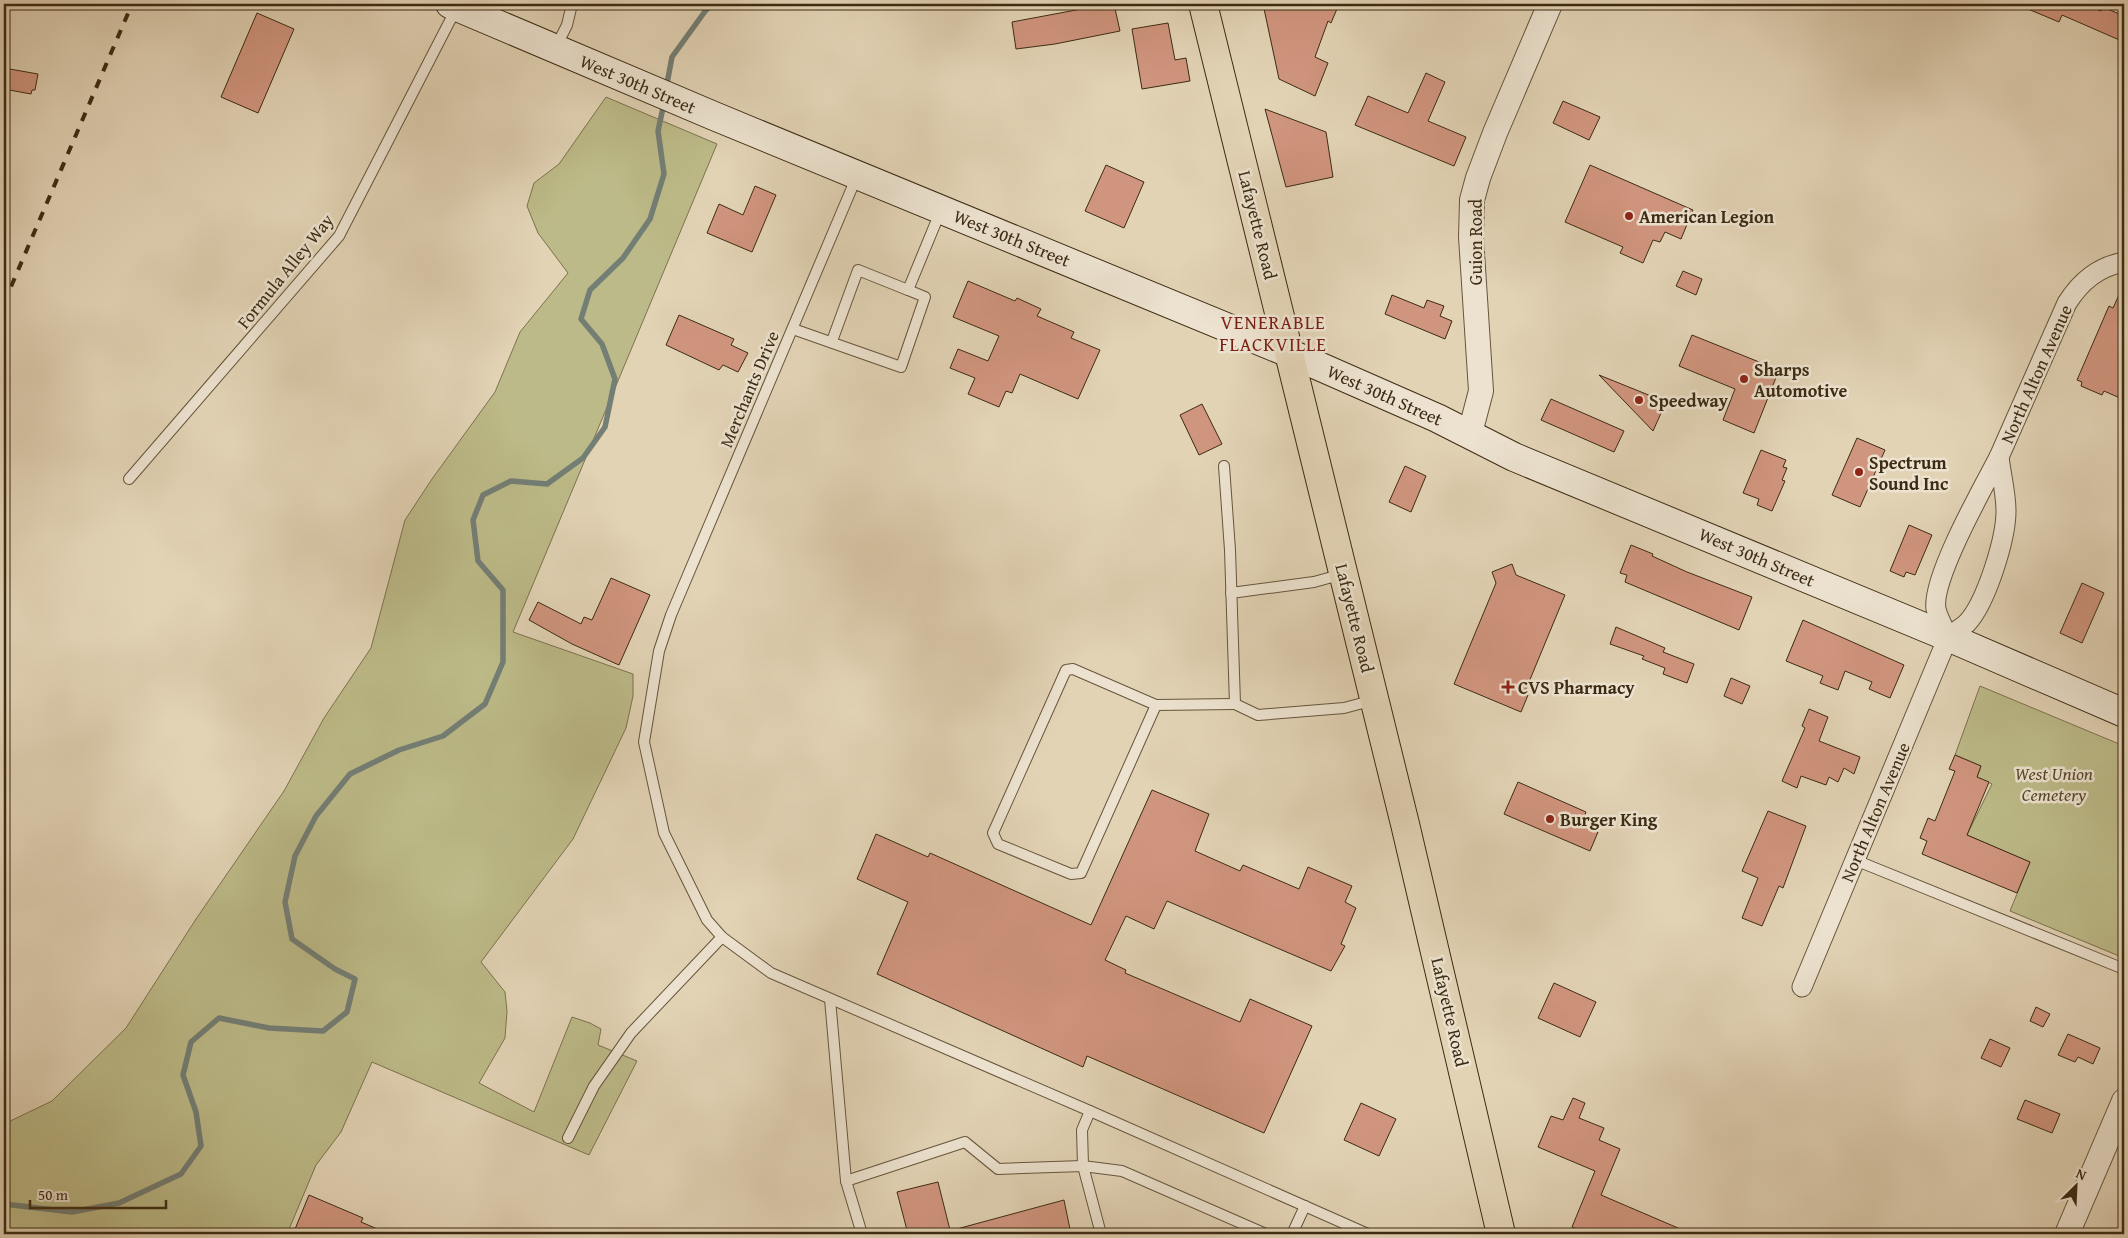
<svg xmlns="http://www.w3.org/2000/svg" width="2128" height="1238" font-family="'Gentium Book Plus',serif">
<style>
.green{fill:#bcba88;stroke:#7c724e}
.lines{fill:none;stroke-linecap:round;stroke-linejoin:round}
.stream{stroke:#737e75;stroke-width:5.5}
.building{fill:#d0957e;stroke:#3c2b13}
.service-casing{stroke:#66553c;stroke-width:12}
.minor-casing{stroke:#66553c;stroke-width:21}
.tertiary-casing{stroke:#66553c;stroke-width:26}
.secondary-casing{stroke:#3c2b13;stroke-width:30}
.primary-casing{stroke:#3c2b13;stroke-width:30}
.service{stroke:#ece2cf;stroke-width:10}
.minor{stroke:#ece2cf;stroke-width:19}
.tertiary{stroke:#ece2cf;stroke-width:24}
.secondary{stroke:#ece2cf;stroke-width:28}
.primary{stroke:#e2d3b5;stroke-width:28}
.rail{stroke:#3c2b13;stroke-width:4;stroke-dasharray:9 9;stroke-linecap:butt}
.poi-dot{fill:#8f2418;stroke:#ece2cf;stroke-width:2}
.labels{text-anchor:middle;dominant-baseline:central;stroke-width:5;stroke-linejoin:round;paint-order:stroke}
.street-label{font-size:18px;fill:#3c2b13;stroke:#ece2cf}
.poi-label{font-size:18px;font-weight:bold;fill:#3c2b13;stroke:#ece2cf;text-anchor:start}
.park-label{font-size:18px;font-style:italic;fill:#56482a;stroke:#ece2cf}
.neighbourhood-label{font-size:19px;letter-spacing:1px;fill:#7a1f14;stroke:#ece2cf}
</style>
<rect width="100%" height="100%" fill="#e2d3b5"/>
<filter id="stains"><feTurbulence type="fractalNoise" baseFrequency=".004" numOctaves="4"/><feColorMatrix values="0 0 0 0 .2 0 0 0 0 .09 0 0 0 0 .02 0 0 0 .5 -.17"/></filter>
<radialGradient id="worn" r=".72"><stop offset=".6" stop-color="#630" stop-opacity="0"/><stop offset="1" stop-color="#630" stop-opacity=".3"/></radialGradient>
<!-- green -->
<g class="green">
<polygon points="606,97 717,144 513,632 633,674 633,696 626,728 573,839 481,962 505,992 507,1011 505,1038 479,1083 534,1112 572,1017 590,1023 601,1029 598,1045 637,1061 589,1155 372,1062 341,1132 316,1165 287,1234 4,1234 4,1124 52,1101 126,1028 196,919 284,791 324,718 371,648 405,520 432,479 495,392 520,332 568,273 538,233 527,206 534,183 559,164"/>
<polygon points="1980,686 2124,746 2124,958 2010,911 2030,862 1967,835 1992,784 1977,777 1981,766 1955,755"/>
</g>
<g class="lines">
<!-- stream -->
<g class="stream">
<polyline points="666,89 672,57 706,10 714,4"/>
<polyline points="4,1204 72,1212 119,1203 181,1174 201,1146 196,1112 183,1075 191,1042 219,1018 269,1028 323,1031 347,1012 355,979 335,969 292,939 285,902 295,856 316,816 350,774 399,750 443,736 485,704 503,662 503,590 478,561 473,520 483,495 511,481 547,484 583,458 605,427 615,379 602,344 581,319 590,290 623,258 650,219 664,174 658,131 664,103"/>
</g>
</g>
<!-- building -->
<g class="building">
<polygon points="1108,4 1114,4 1120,31 1055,44 1016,49 1012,22"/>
<polygon points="1263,4 1339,4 1331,23 1328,21 1315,57 1328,63 1315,96 1279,79"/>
<polygon points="2016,4 2083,4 2101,11 2103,7 2124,16 2124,42 2062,15 2059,22"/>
<polygon points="257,13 294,29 258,113 221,97"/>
<polygon points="1168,23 1175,60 1186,58 1190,81 1142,89 1132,29"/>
<polygon points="4,68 38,74 35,90 32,90 31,94 4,89"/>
<polygon points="1426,73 1445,82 1428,121 1466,137 1454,166 1355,125 1368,96 1408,113"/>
<polygon points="1563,101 1600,117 1589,140 1553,123"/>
<polygon points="1265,109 1326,132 1333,177 1286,187"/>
<polygon points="1106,165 1144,182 1124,228 1085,211"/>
<polygon points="1590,165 1693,210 1681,239 1665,232 1660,242 1653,240 1643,263 1620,253 1623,247 1565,222"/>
<polygon points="755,186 776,195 752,252 707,233 719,204 743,215"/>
<polygon points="1683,271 1702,279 1696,295 1676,286"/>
<polygon points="968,281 1015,301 1017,298 1041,309 1037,316 1074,332 1071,338 1100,350 1078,399 1020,374 1012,393 1006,391 999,407 968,394 975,378 950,368 958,349 988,361 999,336 953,317"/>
<polygon points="2124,284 2124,389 2120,398 2104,391 2102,395 2081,386 2082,382 2077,380 2109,306 2113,308"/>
<polygon points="1392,295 1424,308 1427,300 1444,306 1440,316 1452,321 1445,339 1385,314"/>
<polygon points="679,315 734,339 731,345 748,353 738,372 723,365 719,370 666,345"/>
<polygon points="1692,335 1779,370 1754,433 1723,420 1735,389 1679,366"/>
<polygon points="1599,375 1666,402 1653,431"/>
<polygon points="1551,399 1624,431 1614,452 1541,420"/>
<polygon points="1202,404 1222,444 1199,455 1180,415"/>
<polygon points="1857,438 1885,450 1860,507 1832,495"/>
<polygon points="1761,450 1786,460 1783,467 1787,468 1782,480 1785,481 1772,511 1757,505 1759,499 1743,493"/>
<polygon points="1405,466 1426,476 1411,512 1389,502"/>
<polygon points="1909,525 1932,535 1915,575 1906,572 1904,577 1890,571"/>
<polygon points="1631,545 1653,554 1652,556 1687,572 1752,597 1739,630 1625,582 1627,575 1620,573"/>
<polygon points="1512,564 1516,575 1565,595 1524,694 1528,695 1521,712 1454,684 1496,583 1492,572"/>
<polygon points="611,578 650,595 619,665 572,644 529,620 538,602 581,624 584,617 592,620"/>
<polygon points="2082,583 2104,593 2082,643 2060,633"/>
<polygon points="1803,620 1904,665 1890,698 1869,689 1872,682 1845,671 1838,690 1820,683 1823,676 1786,661"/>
<polygon points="1616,627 1665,648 1663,652 1694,664 1687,683 1663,674 1665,668 1642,659 1644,656 1610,644"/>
<polygon points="1731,678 1750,686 1742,704 1724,696"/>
<polygon points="1809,709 1828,717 1819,741 1860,757 1854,774 1844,768 1838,782 1829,777 1826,785 1801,776 1797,788 1782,781 1805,728 1802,726"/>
<polygon points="1955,755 1981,766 1977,777 1989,782 1967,835 2030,862 2017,893 1922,854 1927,841 1920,838 1928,818 1935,821 1955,771 1949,769"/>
<polygon points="1518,782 1586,812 1581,825 1598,832 1590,851 1504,814"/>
<polygon points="1152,790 1209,814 1195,851 1240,871 1243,865 1299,889 1308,867 1352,886 1345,902 1356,908 1341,944 1345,946 1331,971 1167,901 1154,929 1126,916 1105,960 1126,970 1125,973 1240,1022 1250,999 1312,1026 1264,1133 1087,1056 1083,1067 877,974 908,902 857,879 876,834 928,857 930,853 1091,925"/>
<polygon points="1768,811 1806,826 1783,888 1779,886 1762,926 1742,918 1758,878 1742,871"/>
<polygon points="1554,983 1596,1002 1580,1037 1538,1018"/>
<polygon points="2036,1007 2050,1014 2043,1027 2030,1021"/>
<polygon points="2068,1034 2100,1048 2093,1064 2078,1057 2075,1062 2058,1055"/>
<polygon points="1990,1039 2010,1048 2001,1067 1981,1058"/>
<polygon points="1573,1098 1585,1103 1579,1118 1604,1128 1599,1140 1620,1149 1601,1195 1692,1234 1590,1234 1572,1227 1595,1171 1538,1147 1551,1116 1563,1120"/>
<polygon points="2025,1100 2060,1114 2052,1133 2017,1119"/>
<polygon points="1361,1103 1396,1119 1379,1156 1344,1140"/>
<polygon points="938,1182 951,1234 908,1234 897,1192"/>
<polygon points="309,1195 363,1218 361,1222 389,1234 293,1234"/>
<polygon points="1064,1200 1071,1234 954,1234 953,1230"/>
</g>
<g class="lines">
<!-- service casing -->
<g class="service-casing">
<g id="service">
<polyline points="556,47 567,25 572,4"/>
<polyline points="857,176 671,615 659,651 644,742 664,833 707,920 722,937 771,973 1090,1111"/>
<polyline points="793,329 901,367 925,297 908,290"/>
<polyline points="832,341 858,270 908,290 941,210"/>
<polyline points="1224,466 1230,550 1235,704 1258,715 1344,708 1374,700"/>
<polyline points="129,479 339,236 457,7"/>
<polyline points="1231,593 1314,582 1343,574"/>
<polyline points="1156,705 1081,873 1071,874 998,844 993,833 1066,670 1073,669 1156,705 1235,704"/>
<polyline points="1855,860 2124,969"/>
<polyline points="830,999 846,1181"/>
<polyline points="568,1138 594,1086 631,1033 722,937"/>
<polyline points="862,1234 846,1181 965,1142 998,1169 1083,1166 1101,1234"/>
<polyline points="1266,1234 1122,1171 1083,1166 1082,1130 1090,1111 1368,1234"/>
<polyline points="1292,1234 1305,1206"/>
</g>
</g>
<!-- minor casing -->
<g class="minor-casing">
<g id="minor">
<path d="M1999,457L2067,303C2081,281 2098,267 2124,262"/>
<path d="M1802,987L1948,637C1954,632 1962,628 1967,623C1986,603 2006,539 2006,511C2006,493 2001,474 1999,457C1984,486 1931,579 1936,609C1938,618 1944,628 1948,637"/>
</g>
</g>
<!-- tertiary casing -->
<g class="tertiary-casing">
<g id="tertiary">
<polyline points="1470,433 1481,391 1471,237 1472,200 1478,178 1495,133 1550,4"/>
<polyline points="2067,1234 2124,1101"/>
</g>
</g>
<!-- secondary casing -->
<g class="secondary-casing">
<polyline id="secondary" points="450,4 714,116 1289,353 1437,418 1514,457 1948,637 2124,713"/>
</g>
<!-- primary casing -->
<g class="primary-casing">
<polyline id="primary" points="1203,4 1405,824 1501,1234"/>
</g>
<!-- service -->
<use href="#service" class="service"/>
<!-- minor -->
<use href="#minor" class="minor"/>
<!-- tertiary -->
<use href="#tertiary" class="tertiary"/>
<!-- secondary -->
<use href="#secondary" class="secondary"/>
<!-- primary -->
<use href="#primary" class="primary"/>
<!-- rail -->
<polyline class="rail" points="4,303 132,4"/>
</g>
<!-- markers -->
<g class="poi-dot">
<circle cx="1629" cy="216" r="5"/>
<circle cx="1744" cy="379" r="5"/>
<circle cx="1639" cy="400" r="5"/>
<circle cx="1859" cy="472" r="5"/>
<path d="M1505.5 679.5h5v5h5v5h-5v5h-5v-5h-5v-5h5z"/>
<circle cx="1550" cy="819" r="5"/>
</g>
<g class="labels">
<!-- street labels -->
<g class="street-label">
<text transform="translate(638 84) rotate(23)">West 30th Street</text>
<text transform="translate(1258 225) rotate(76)">Lafayette Road</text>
<text transform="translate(1012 238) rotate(22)">West 30th Street</text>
<text transform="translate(1475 242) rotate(-90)">Guion Road</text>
<text transform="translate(285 271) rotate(-51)">Formula Alley Way</text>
<text transform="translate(2036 374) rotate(-66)">North Alton Avenue</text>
<text transform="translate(749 389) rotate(-67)">Merchants Drive</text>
<text transform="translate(1385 395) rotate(24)">West 30th Street</text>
<text transform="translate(1757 557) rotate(23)">West 30th Street</text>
<text transform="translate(1355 618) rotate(76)">Lafayette Road</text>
<text transform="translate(1875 812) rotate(-67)">North Alton Avenue</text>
<text transform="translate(1450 1012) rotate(77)">Lafayette Road</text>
</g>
<!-- poi labels -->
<g class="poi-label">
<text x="1639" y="216">American Legion</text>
<text x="1754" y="369">Sharps<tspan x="1754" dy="21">Automotive</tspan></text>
<text x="1649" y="400">Speedway</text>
<text x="1869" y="462">Spectrum<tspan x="1869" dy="21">Sound Inc</tspan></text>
<text x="1518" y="687">CVS Pharmacy</text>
<text x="1560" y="819">Burger King</text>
</g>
<!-- park labels -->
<g class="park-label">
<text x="2054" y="773">West Union<tspan x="2054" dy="21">Cemetery</tspan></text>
</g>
<!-- neighbourhood labels -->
<g class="neighbourhood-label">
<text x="1273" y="322">VENERABLE<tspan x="1273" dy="22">FLACKVILLE</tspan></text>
</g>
</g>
<!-- margin -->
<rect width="2128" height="1238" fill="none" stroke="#e2d3b5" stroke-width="20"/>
<rect x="5" y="5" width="2118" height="1228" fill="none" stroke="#3c2b13" stroke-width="2.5"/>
<rect x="10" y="10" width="2108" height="1218" fill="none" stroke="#3c2b13"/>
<!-- north arrow -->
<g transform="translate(2076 1186) rotate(24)" stroke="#ece2cf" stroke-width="4" paint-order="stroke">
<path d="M0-4L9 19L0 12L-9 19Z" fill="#3c2b13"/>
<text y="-8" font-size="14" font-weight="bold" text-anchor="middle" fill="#3c2b13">N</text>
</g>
<!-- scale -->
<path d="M30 1200v8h136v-8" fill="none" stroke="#3c2b13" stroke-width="2.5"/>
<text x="38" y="1200" font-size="15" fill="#3c2b13" stroke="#ece2cf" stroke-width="4" paint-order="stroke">50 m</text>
<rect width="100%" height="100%" filter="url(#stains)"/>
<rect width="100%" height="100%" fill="url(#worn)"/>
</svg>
